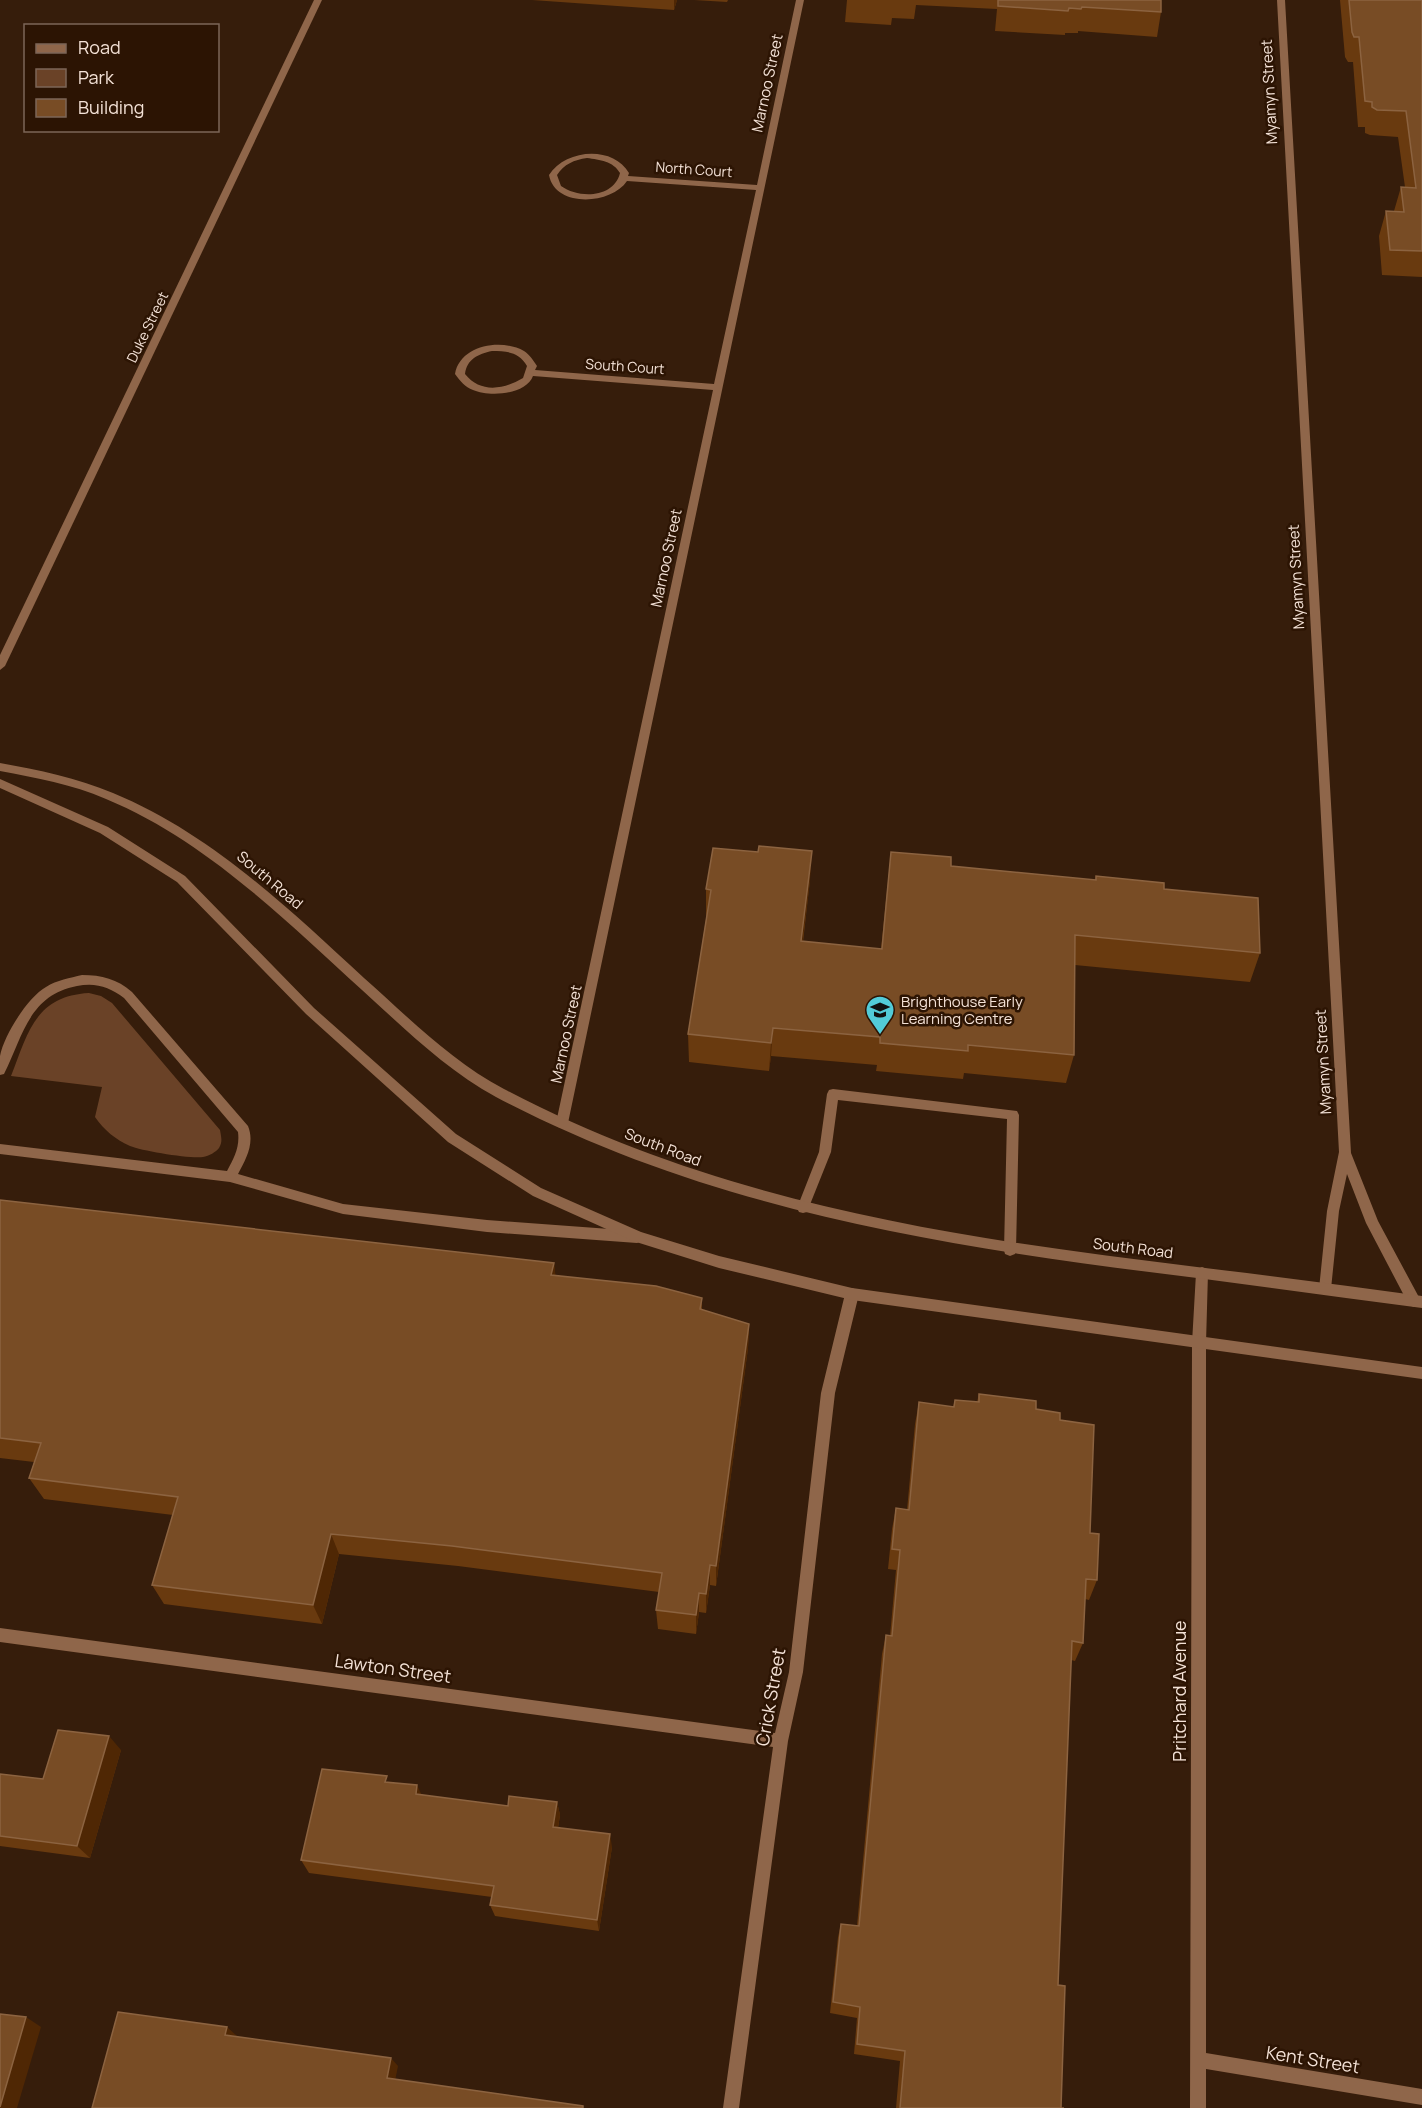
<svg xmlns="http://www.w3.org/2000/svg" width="1422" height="2108" font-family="Manrope,sans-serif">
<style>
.green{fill:#6a4227}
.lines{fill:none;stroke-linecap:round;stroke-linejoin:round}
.service{fill:#8f664a;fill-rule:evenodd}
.minor{fill:#8f664a;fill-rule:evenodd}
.tertiary{fill:#8f664a;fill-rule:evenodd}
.wall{fill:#693a0f}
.shaded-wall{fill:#4f2704}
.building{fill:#784c25;stroke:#8c6340;stroke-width:1.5}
.labels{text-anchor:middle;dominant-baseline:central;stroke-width:5;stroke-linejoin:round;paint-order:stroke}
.far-street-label{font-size:14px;fill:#f4e2d7;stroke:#2c1403}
.street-label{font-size:15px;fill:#f4e2d7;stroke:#2c1403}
.poi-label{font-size:15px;fill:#f4e2d7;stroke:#2c1403;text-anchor:start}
.near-street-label{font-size:18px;fill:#f4e2d7;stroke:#2c1403}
</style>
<rect width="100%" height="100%" fill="#361d0b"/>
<!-- green -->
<path class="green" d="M89,993L101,996L112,1003L220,1130C221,1136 223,1142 219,1148C216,1152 209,1156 203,1157C191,1159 142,1151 130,1146C116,1140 104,1130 95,1117L102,1087L11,1076C28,1033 35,996 89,993Z"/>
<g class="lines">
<!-- service -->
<polygon class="service" points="833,1089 1017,1111 1019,1115 1016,1250 1015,1254 1010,1256 1005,1254 1004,1250 1007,1119 838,1100 831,1152 807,1212 803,1213 799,1212 797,1208 819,1152 827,1094 829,1090"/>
<!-- minor -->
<g class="minor">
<path d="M796,0H804L568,1123L566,1127L562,1128L558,1127L556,1123L713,390L533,376C526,395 489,397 473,390C465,387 460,381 455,374C460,345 501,338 524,351C530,355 533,360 537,366L535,370L714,384L756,190L627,181C611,205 555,208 549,175C565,149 613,145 629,173L628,176L757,185ZM587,158C600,160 613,161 620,173C614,198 579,199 561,186L557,175C564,164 574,160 587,158ZM492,351C507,351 519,352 527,366L523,378C503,390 480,393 465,374C467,359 478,354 492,351Z"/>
<polygon points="1277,0 1285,0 1351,1153 1378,1221 1421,1301 1419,1305 1414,1307 1409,1305 1366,1223 1347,1174 1339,1211 1331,1289 1330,1293 1325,1295 1320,1293 1319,1289 1327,1211 1339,1152"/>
<path d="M82,975C102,975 117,979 132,992L248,1126C255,1143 246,1159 238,1174L343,1204L487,1220L637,1231L642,1233L643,1237L642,1241L637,1243L487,1232L343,1214L230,1182L0,1154V1144L227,1171C234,1158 240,1147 238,1132L124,998C110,987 95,982 77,986C29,995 23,1036 4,1074L0,1075C0,1069 0,1062 0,1056C4,1035 28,997 46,987C57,980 70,978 82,975Z"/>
<polygon points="1202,1267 1207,1269 1208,1273 1206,1343 1206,2053 1422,2089 1422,2105 1206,2069 1206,2108 1190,2108 1192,1343 1196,1273 1197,1269"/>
<polygon points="852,1288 857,1290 859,1294 835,1393 803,1672 788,1741 739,2108 723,2108 773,1747 0,1642 0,1628 775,1733 789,1672 821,1393 845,1294 847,1290"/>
</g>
<!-- tertiary -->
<g class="tertiary">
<polygon points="314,0 322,0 5,666 0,670 0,655"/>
<path d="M0,763C39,770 77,778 113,793C210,833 288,908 364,978C408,1017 451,1061 504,1089C722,1204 956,1238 1197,1267C1272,1276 1347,1286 1422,1296V1308C1347,1298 1272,1288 1197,1278C953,1248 717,1213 496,1097C446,1070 404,1028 362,990C284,919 205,840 106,799C72,784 36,778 0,771Z"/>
<polygon points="0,779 108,827 185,876 314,1008 456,1134 541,1188 641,1232 719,1256 852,1288 1422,1367 1422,1379 852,1300 719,1268 633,1241 533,1196 448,1142 306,1014 177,882 100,833 0,788"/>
</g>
</g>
<!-- wall -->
<g class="wall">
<polygon points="532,0 677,0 674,10"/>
<polygon points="694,0 728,0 727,2"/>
<polygon points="847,0 1161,0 1161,12 1157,37 1078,31 1078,33 1065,33 1065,35 995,31 997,9 916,5 914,19 892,18 891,25 845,22"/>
<polygon points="1340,0 1422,0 1422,277 1382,275 1379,236 1386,211 1394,211 1401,187 1405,187 1398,137 1370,135 1365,133 1365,127 1358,127 1353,62 1348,62 1345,57"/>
<polygon points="891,852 951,866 1095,880 1096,876 1164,889 1260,953 1250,982 1075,965 1074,1055 1066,1083 964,1073 963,1079 876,1071 877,1065 771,1056 769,1071 689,1062 688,1034 706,919 706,889 810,880 803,942 881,949"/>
<polygon points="0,1200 554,1263 555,1275 702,1298 702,1310 749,1324 748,1348 716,1586 710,1585 706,1613 699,1612 696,1634 658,1629 656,1610 659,1592 458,1566 339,1554 322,1624 164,1604 152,1585 173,1515 44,1499 29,1478 34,1462 0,1458"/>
<polygon points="979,1394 1036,1409 1060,1420 1090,1533 1097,1580 1089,1600 1085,1599 1083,1643 1075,1661 1071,1660 1058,1985 1061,2108 1064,2108 896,2108 900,2061 854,2054 857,2018 830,2013 838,1937 841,1924 857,1926 882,1654 886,1635 890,1636 896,1570 888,1569 892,1529 896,1508 907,1510 915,1424 919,1402 953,1407 955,1400 977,1402"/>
<polygon points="121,1750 90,1858 0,1846 0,1774 43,1779"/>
<polygon points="390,1782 422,1795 508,1806 557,1802 560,1815 558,1828 612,1847 599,1931 495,1916 490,1905 492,1897 309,1873 301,1860"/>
</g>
<!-- shaded-wall -->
<g class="shaded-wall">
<polygon points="674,0 677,0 674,10"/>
<polygon points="812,851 810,880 799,970 801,941"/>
<polygon points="773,1028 771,1056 769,1071 771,1043"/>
<polygon points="554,1263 557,1287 551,1275"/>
<polygon points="749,1324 748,1348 716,1586 716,1566"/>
<polygon points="331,1534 339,1554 322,1624 313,1605"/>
<polygon points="710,1565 710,1585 706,1613 706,1594"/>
<polygon points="699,1593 699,1612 696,1634 696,1615"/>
<polygon points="109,1736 121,1750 90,1858 77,1846"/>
<polygon points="417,1785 423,1798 416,1794"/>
<polygon points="557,1802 560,1815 556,1840 553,1827"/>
<polygon points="610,1834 612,1847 599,1931 597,1920"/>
<polygon points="26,2017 41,2027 17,2108 0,2108"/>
<polygon points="227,2027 237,2036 225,2035"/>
<polygon points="391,2058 398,2066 394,2086 387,2078"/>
</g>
<!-- building -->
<g class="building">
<polygon points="998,0 1161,0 1161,12 1082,7 1081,9 1069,8 1068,11 998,6"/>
<polygon points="1349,0 1422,0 1422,251 1390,250 1386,211 1404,212 1401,187 1416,188 1406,111 1377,110 1372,107 1372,102 1365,101 1359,37 1354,37 1352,32"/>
<polygon points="759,846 812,851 801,941 882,949 891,852 951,857 951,866 1096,880 1096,876 1164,883 1164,889 1258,898 1260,953 1075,935 1074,1055 968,1045 968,1051 880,1043 880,1037 773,1028 771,1043 688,1034 711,890 706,889 713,848 758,852"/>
<polygon points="0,1200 554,1263 551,1275 656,1286 702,1298 700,1309 749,1324 716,1566 710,1565 706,1594 699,1593 696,1615 656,1610 662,1573 452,1546 331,1534 313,1605 152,1585 178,1497 29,1478 41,1443 0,1438"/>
<polygon points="979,1394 1036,1401 1036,1409 1060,1413 1060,1420 1094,1425 1090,1533 1099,1534 1097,1580 1086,1579 1083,1643 1072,1641 1058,1985 1065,1986 1061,2108 1064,2108 900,2108 905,2051 857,2044 860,2007 833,2002 841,1924 859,1926 886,1635 892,1636 900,1550 892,1549 896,1508 909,1510 919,1402 954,1407 955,1400 979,1402"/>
<polygon points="58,1730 109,1736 77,1846 0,1836 0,1774 43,1779"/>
<polygon points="322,1769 387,1776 385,1782 417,1785 416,1794 508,1806 509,1796 557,1802 553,1827 610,1834 597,1920 490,1905 494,1886 301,1860"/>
<polygon points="118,2012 227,2027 225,2035 391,2058 387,2078 583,2106 583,2108 92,2108"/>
<polygon points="0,2014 26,2017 0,2107"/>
</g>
<!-- icons -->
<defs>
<g id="school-pin" transform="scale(1.5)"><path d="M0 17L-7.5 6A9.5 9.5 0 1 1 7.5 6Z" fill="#52cbd8" stroke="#2c1403"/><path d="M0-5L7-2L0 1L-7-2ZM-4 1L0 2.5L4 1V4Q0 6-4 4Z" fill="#111"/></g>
</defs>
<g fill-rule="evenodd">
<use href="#school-pin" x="880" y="1010"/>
</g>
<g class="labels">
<!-- far-street labels -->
<g class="far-street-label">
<text transform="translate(694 169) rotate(4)">North Court</text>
<text transform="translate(147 327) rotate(-64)">Duke Street</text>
<text transform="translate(625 366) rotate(4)">South Court</text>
</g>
<!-- street labels -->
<g class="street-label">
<text transform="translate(767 83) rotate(-78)">Marnoo Street</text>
<text transform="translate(1269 92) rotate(-93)">Myamyn Street</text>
<text transform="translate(666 558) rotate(-78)">Marnoo Street</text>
<text transform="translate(1296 577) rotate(-93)">Myamyn Street</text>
<text transform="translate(270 880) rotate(40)">South Road</text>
<text transform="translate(566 1034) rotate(-78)">Marnoo Street</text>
<text transform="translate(1323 1062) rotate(-93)">Myamyn Street</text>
<text transform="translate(663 1147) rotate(21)">South Road</text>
<text transform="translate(1133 1248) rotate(7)">South Road</text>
</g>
<!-- poi labels -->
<g class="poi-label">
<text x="901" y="1001">Brighthouse Early<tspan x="901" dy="17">Learning Centre</tspan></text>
</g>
<!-- near-street labels -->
<g class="near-street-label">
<text transform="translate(393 1668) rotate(8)">Lawton Street</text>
<text transform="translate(1179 1691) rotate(-90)">Pritchard Avenue</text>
<text transform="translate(770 1697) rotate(-80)">Crick Street</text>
<text transform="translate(1313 2059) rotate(9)">Kent Street</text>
</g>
</g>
<!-- legend -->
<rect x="24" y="24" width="195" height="108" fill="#2c1403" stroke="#7c6658" stroke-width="1.5"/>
<rect x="36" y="44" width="30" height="9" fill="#8f664a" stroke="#7c6658" stroke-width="1.5"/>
<text x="78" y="54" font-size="18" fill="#f4e2d7">Road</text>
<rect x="36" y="69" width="30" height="18" fill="#6a4227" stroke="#7c6658" stroke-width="1.5"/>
<text x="78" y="84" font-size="18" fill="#f4e2d7">Park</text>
<rect x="36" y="99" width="30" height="18" fill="#784c25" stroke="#7c6658" stroke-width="1.5"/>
<text x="78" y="114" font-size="18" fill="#f4e2d7">Building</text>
</svg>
